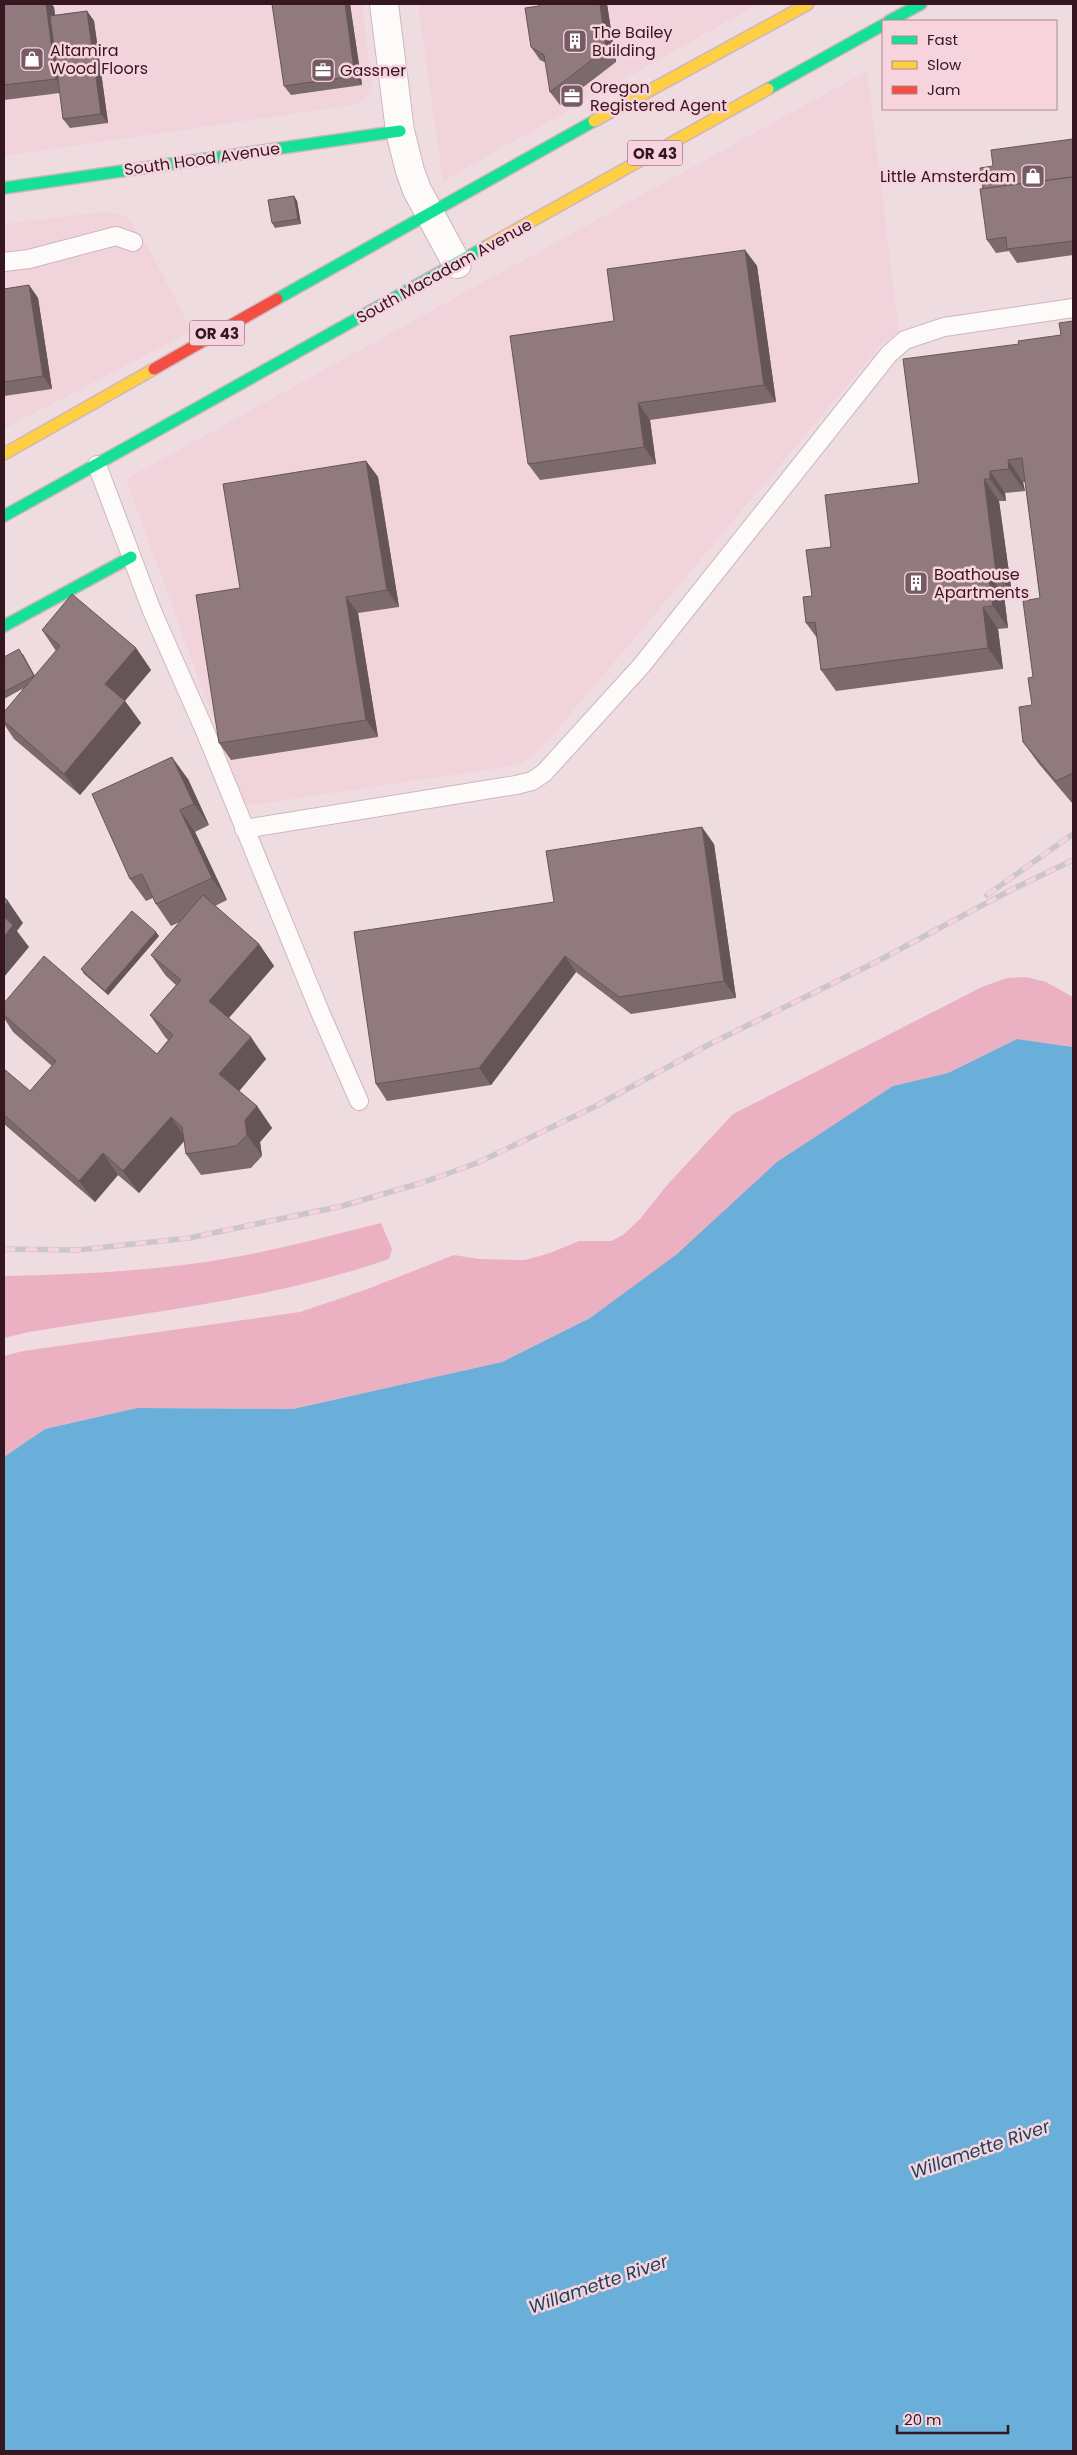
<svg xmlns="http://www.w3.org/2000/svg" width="1077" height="2455" font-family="Poppins,sans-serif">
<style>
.built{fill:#f1d3dc}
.grass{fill:#ecb0c3}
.water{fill:#6aaeda}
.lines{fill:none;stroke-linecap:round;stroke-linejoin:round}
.lane-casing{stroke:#ceb6bd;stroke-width:20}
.street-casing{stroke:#ceb6bd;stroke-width:30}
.fast-casing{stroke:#ceb6bd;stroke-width:14}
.slow-casing{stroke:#ceb6bd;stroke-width:14}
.jam-casing{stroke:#ceb6bd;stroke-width:14}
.lane{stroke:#fdfafa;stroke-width:18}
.street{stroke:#fdfafa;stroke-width:28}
.fast{stroke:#16e098;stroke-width:11}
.slow{stroke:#ffcf43;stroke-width:11}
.jam{stroke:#f24e42;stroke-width:11}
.rail-casing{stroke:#cdc6c8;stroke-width:5.5}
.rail{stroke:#f7d4dd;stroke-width:4;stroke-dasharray:11;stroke-linecap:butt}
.wall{fill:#7c696c}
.shaded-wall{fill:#655558}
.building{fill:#907a7d;stroke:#655558}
.labels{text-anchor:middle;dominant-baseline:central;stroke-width:5;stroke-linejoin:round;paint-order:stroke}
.shield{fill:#f7d4dd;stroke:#704f59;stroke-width:1}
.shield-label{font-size:15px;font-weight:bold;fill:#361621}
.poi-label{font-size:16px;fill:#361621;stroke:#f7d4dd;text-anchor:start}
.street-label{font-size:16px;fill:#361621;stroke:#f7d4dd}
.water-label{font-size:18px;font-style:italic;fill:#1a435d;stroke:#f7d4dd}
</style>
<rect width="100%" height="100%" fill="#efdce1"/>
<!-- built -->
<g class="built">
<polygon points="4,4 362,4 372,86 363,101 353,105 4,156"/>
<polygon points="418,4 758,4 443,181"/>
<polygon points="867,71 899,331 880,346 542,748 518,765 245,806 126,479"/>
<polygon points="109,211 128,218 150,251 192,331 4,429 4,224"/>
</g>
<!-- grass -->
<g class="grass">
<polygon points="1026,977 1046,982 1073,997 1073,1047 1017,1039 948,1073 893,1086 676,1256 590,1318 502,1362 293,1409 137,1408 45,1429 4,1457 4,1356 23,1351 300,1312 365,1290 454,1255 479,1259 525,1260 550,1253 579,1241 611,1241 623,1235 640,1219 668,1184 733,1114 982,987 1007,978"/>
<path d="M381,1223L392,1249L389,1259C275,1299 148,1312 29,1332L4,1338V1276C66,1275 128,1272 191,1264C255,1256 318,1239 381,1223Z"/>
</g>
<!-- water -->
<polygon class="water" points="1017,1039 1073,1047 1073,2451 4,2451 4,1457 45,1429 137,1408 293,1409 502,1362 590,1318 676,1255 777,1162 893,1086 948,1073"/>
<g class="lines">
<!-- lane casing -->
<g class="lane-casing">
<g id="lane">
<polyline points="4,262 29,259 116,236 133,242"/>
<polyline points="97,465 152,611 205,731 320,1012 359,1101"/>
<polyline points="244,829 516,785 532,781 544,773 642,665 889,354 905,340 944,327 1073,308"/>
</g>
</g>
<!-- street casing -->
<g class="street-casing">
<polyline id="street" points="384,4 400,131 410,171 417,190 457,264"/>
</g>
<!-- fast casing -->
<g class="fast-casing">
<g id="fast">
<polyline points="889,21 921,4"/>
<polyline points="768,89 883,25"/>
<polyline points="4,188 400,131"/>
<polyline points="277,299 594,121"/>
<polyline points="4,516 487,246"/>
<polyline points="4,626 131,557"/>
</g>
</g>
<!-- slow casing -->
<g class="slow-casing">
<g id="slow">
<polyline points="594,121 808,4"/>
<polyline points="487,246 768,89"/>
<polyline points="4,454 154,369"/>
</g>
</g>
<!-- jam casing -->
<g class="jam-casing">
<polyline id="jam" points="154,369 277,299"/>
</g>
<!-- lane -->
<use href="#lane" class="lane"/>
<!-- street -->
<use href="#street" class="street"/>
<!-- fast -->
<use href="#fast" class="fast"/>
<!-- slow -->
<use href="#slow" class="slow"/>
<!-- jam -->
<use href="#jam" class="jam"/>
<!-- rail casing -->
<g class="rail-casing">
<g id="rail">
<polyline points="987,895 1073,834"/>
<polyline points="4,1249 78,1250 189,1238 342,1206 421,1183 477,1163 596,1106 714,1042 874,963 1009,891 1073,860"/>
</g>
</g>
<!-- rail -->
<use href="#rail" class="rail"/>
</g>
<!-- wall -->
<g class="wall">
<polygon points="4,4 51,4 54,7 55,15 87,11 94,21 108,123 70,128 63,119 60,93 4,100"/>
<polygon points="350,4 362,85 291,95 284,86"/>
<polygon points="607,4 616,62 560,105 550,92 546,63 540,60 531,47"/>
<polygon points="1073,139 1073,255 1017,263 1009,251 996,253 987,240 983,189 993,166"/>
<polygon points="294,196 297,201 301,224 275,228 272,223"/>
<polygon points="745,250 757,266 776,402 650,420 656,464 540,480 528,464 614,321"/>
<polygon points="29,285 38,298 52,389 4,396 4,289"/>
<polygon points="1073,321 1073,802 1072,803 1039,764 1023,742 1032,705 1033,677 1040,598 1025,482 1023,482 1025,491 1005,493 1006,501 999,501 1012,594 1004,595 1008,628 998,629 1003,669 836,691 821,670 817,638 806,623 812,596 831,547 919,483 1019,344 1061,335"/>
<polygon points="366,461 378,477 399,607 358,613 378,737 231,760 219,743 240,588"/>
<polygon points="42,630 136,648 151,670 125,701 141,723 80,795 14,739 4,724 4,712 24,688 4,699 4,657 23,654 35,676 56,651"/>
<polygon points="188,779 209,825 195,832 227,900 215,906 259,944 274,966 229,1018 266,1059 239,1091 257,1106 272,1128 260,1142 262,1156 251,1168 201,1175 186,1154 184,1141 139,1193 118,1175 95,1202 4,1124 4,1069 30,1091 52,1066 13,1032 4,1018 4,1003 157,1054 168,1040 165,1037 150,1015 176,985 166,976 151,955 180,922 171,926 156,904 153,898 146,901 130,879"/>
<polygon points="714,844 736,998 631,1014 576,972 491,1085 387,1101 376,1084 554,902"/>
<polygon points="159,936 108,995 84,974 81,969"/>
</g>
<!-- shaded-wall -->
<g class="shaded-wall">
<polygon points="46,4 51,4 54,7 65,92 56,79"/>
<polygon points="345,4 350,4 362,85 355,76"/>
<polygon points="600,4 607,4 616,62 606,49"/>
<polygon points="87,11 94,21 108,123 101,114"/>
<polygon points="294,196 297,201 301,224 298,219"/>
<polygon points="745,250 757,266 776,402 764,385"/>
<polygon points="29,285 38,298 52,389 43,376"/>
<polygon points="638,403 650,420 656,464 644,447"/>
<polygon points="1008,460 1023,482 1025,491 1009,469"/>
<polygon points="366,461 378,477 399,607 387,590"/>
<polygon points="990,471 1005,493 1006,501 990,479"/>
<polygon points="984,479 999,501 1012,594 996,572"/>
<polygon points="988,574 1004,595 1008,628 993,606"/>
<polygon points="346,597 358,613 378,737 366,720"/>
<polygon points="983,607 998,629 1003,669 988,648"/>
<polygon points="136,648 151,670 120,706 105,684"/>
<polygon points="125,701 141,723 80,795 64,774"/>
<polygon points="172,757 188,779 209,825 194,804"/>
<polygon points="180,810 195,832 227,900 212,878"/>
<polygon points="702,827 714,844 736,998 724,981"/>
<polygon points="8,901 23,923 17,931 29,947 4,977 4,906"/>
<polygon points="156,932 159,936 108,995 105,991"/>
<polygon points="259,944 274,966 224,1023 209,1001"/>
<polygon points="565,956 576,972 491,1085 479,1068"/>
<polygon points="251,1037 266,1059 235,1096 219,1074"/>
<polygon points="257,1106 272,1128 260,1142 262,1156 247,1135 245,1120"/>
<polygon points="171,1117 186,1139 139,1193 123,1171"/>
<polygon points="103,1153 118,1175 95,1202 79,1181"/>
</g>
<!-- building -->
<g class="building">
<polygon points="4,4 46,4 56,79 4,85"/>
<polygon points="272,4 345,4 355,76 284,86"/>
<polygon points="539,4 600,4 606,49 550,92 544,55 531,47 525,8 539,6"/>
<polygon points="87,11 101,114 63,119 50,16"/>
<polygon points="1073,139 1073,177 983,189 980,168 993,166 991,150"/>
<polygon points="1073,177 1073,241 1007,249 1006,237 987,240 980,189"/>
<polygon points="294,196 298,219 272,223 268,200"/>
<polygon points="745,250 764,385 638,403 644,447 528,464 510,336 614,321 607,269"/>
<polygon points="29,285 43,376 4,382 4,289"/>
<polygon points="1073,321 1073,773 1056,781 1023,742 1019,707 1032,705 1028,678 1033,677 1023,601 1040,598 1022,458 1008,460 1009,469 990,471 990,479 984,479 996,572 988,574 993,606 983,607 988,648 821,670 815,622 806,623 803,597 812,596 806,550 831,547 825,495 919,483 903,359 1019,344 1018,341 1061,335 1059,323"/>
<polygon points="366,461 387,590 346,597 366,720 219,743 196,595 240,588 223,484"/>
<polygon points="72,594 136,648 105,684 125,701 64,774 4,721 4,712 60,646 42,630"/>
<polygon points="19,649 34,676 4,692 4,657"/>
<polygon points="172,757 194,804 180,810 212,878 156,904 142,874 130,879 92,794"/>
<polygon points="702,827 724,981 619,997 565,956 479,1068 376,1084 354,932 554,902 546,851"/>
<polygon points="203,895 259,944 209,1001 251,1037 219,1074 257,1106 245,1120 247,1135 236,1146 186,1154 182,1127 171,1117 123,1171 103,1153 79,1181 4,1115 4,1069 30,1091 56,1061 4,1015 4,1003 44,956 157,1054 173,1035 150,1015 181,980 151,955"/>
<polygon points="4,897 8,901 4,906"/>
<polygon points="132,911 156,932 105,991 81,969"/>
<polygon points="4,917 13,925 4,937"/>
</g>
<!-- icons -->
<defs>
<g id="building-square" transform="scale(1.25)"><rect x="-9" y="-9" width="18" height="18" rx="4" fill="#775b64" stroke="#f7d4dd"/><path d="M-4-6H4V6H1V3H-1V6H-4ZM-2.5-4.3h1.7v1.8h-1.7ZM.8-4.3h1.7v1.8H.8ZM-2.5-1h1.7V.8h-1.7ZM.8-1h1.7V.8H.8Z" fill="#fff"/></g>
<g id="shop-square" transform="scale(1.25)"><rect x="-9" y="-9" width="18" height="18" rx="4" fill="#775b64" stroke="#f7d4dd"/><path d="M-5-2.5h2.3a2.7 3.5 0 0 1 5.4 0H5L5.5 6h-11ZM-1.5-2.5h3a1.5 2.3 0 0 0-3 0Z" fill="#fff"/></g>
<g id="office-square" transform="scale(1.25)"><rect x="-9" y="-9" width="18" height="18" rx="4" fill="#775b64" stroke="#f7d4dd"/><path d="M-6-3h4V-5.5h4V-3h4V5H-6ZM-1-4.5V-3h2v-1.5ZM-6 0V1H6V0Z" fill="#fff"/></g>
</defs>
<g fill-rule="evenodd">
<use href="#building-square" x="575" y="41"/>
<use href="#shop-square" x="32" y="59"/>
<use href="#office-square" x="323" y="70"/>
<use href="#office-square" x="572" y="96"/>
<use href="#shop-square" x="1033" y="176"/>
<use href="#building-square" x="916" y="583"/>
</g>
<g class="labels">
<!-- shield labels -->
<g class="shield">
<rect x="627.5" y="140.5" width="55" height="25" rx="4"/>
<rect x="189.5" y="320.5" width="55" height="25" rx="4"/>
</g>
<g class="shield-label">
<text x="655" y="153">OR 43</text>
<text x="217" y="333">OR 43</text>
</g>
<!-- poi labels -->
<g class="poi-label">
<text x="592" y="32">The Bailey<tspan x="592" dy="18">Building</tspan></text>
<text x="50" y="50">Altamira<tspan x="50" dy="18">Wood Floors</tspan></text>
<text x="340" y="70">Gassner</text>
<text x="590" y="87">Oregon<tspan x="590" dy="18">Registered Agent</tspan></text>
<text x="1016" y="176" text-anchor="end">Little Amsterdam</text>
<text x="934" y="574">Boathouse<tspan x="934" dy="18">Apartments</tspan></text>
</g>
<!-- street labels -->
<g class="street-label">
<text transform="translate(202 159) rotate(-8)">South Hood Avenue</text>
<text transform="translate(444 271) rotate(-29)">South Macadam Avenue</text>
</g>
<!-- water labels -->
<g class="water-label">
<text transform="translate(980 2149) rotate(-19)">Willamette River</text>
<text transform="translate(598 2284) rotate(-19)">Willamette River</text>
</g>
</g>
<!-- border -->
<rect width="1077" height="2455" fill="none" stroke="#361621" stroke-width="10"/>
<!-- legend -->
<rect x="882" y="20" width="175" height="90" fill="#f7d4dd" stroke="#aa8892"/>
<rect x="892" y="36" width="25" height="8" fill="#16e098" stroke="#aa8892"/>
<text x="927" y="45" font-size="15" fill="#361621">Fast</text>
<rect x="892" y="61" width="25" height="8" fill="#ffcf43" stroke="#aa8892"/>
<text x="927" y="70" font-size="15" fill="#361621">Slow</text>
<rect x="892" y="86" width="25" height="8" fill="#f24e42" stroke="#aa8892"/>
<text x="927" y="95" font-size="15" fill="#361621">Jam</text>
<!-- scale -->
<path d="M897 2425v8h111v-8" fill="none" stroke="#361621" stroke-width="2.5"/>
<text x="904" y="2425" font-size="15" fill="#361621" stroke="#f7d4dd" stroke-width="4" paint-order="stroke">20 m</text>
</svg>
